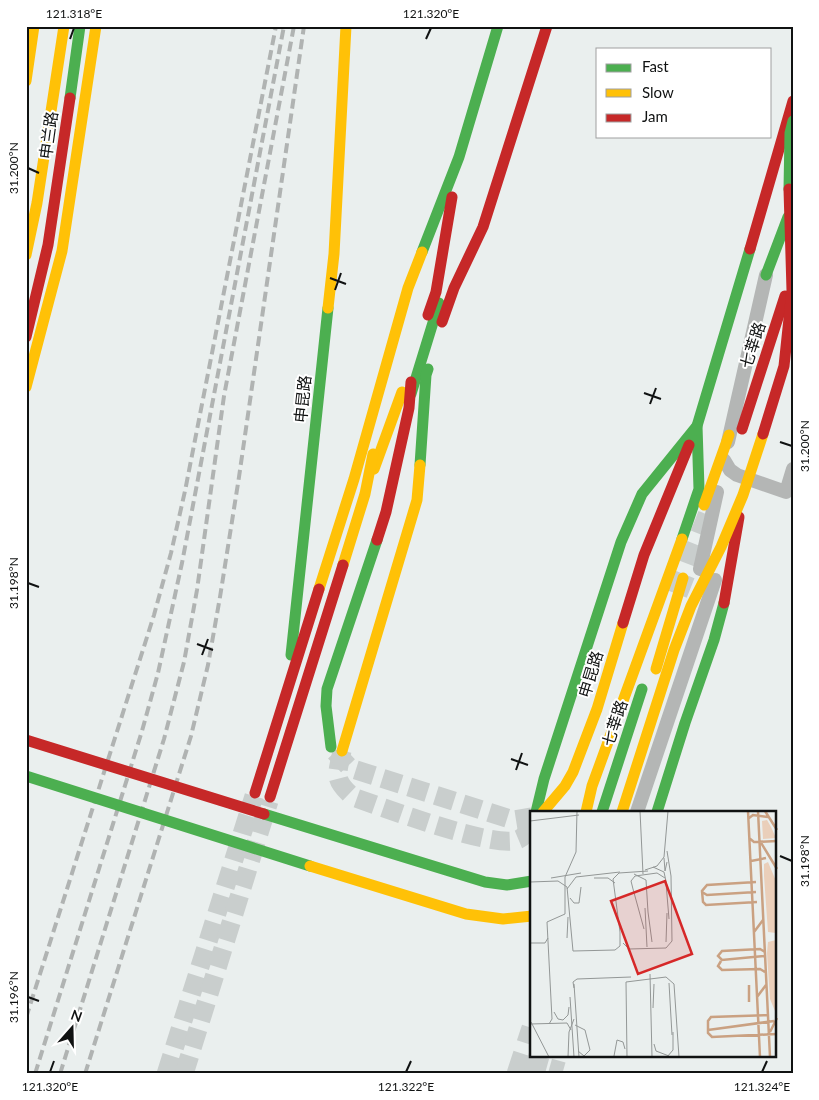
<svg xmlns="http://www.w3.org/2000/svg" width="819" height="1100" font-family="Lato,'Noto Sans SC',sans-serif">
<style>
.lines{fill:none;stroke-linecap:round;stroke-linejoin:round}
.street-tunnel{stroke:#c9cecd;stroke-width:14;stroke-dasharray:14 7;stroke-linecap:butt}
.secondary-tunnel{stroke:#c9cecd;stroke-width:19;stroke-dasharray:19 9;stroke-linecap:butt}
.primary-tunnel{stroke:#c9cecd;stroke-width:21;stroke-dasharray:21 11;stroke-linecap:butt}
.street{stroke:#b4b6b5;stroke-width:14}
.fast{stroke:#4caf50;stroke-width:11}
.slow{stroke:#ffc107;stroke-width:11}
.jam{stroke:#c62828;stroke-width:11}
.rail{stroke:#b0b3b2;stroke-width:4;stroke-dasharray:10 5;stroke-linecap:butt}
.fast-bridge{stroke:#4caf50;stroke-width:11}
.slow-bridge{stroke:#ffc107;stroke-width:11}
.jam-bridge{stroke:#c62828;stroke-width:11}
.ticks{fill:none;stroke:#101212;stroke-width:2}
.labels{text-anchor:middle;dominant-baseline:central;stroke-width:4;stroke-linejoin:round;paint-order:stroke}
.street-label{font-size:16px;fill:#101212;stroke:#fff}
.inset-river{fill:none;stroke:#caa182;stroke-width:2.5}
.inset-road{fill:none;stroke:#939796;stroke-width:1}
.view{fill:#d62828;fill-opacity:0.15;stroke:#d62828;stroke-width:2.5}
.inset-edge{fill:none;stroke:#101212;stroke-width:2.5}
.neatline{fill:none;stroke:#101212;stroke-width:2}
.ticks-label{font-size:12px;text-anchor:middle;fill:#101212}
</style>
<rect width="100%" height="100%" fill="#eaefee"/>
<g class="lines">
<!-- street-tunnel -->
<polyline class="street-tunnel" points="555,1074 560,1056"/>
<!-- secondary-tunnel -->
<g class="secondary-tunnel">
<path d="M342,751C337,776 333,779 353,797C382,807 494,849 517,840C524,838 529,830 532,823"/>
<polyline points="335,752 350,768 513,820 532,817"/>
<polyline points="166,1074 254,796"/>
<polyline points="184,1074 269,801"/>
</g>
<!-- primary-tunnel -->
<g class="primary-tunnel">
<polyline points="677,594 711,508"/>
<polyline points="517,1074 532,1028"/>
<polyline points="534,1074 539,1056"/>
</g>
<!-- street -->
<g class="street">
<polyline points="728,442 766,275"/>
<polyline points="724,460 730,470 737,475 786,492 793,469"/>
<polyline points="700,569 717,492"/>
<polyline points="637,812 715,580"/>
</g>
<!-- fast -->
<g class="fast">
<polyline points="70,98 80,26"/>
<polyline points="422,252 459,157 498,26"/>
<polyline points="766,275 788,217"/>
<polyline points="411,394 439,303"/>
<polyline points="420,465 426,375 428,369"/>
<polyline points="682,539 699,489 697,426 750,249"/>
<polyline points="291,655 328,308"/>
<polyline points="331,747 326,706 327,689 377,540"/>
<polyline points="536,812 544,779 621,542 642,494 697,426"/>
<polyline points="602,812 642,689"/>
<polyline points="657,812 685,723 714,640 724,603"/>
</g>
<!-- slow -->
<g class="slow">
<polyline points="26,81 34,26"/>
<polyline points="26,255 37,203 64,26"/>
<polyline points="328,308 334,254 346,26"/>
<polyline points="26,387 62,251 96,26"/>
<polyline points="374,469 402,392"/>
<polyline points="704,505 729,435"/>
<polyline points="343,565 365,494 373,454"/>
<polyline points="319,589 354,479 408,288 422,252"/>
<polyline points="656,669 683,578"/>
<polyline points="342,751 417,500 420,465"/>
<polyline points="543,812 565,786 573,772 597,709 623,623"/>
<polyline points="586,812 592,786 682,539"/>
</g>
<!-- jam -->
<g class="jam">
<polyline points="750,249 793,101"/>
<polyline points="428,315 436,292 452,197"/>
<polyline points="442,322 454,288 483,227 547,26"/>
<polyline points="26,337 48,245 70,98"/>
<polyline points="742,429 785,296"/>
<polyline points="377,540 386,512 409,408 411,382"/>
<polyline points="724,603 739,517"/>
<polyline points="623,623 644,555 689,445"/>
<polyline points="255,793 319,589"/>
<polyline points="270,797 343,565"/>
</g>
<!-- rail -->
<g class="rail">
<polyline points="26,1018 154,615 171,553 185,491 276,26"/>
<polyline points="35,1074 142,731 158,673 182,563 284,26"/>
<polyline points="60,1074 164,739 184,662 197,590 224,396 294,26"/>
<polyline points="85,1074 191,736 208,665 220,597 239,477 304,26"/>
</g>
<!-- fast-bridge -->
<g class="fast-bridge">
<polyline points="789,189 790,133 793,121"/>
<polyline points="26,776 310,866"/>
<polyline points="264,814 485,882 507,885 532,881"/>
</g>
<!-- slow-bridge -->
<g class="slow-bridge">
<polyline points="622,812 674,650 691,606 721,547 743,495 763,434"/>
<polyline points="310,866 466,914 503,919 532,916"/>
</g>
<!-- jam-bridge -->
<g class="jam-bridge">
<polyline points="763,434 784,366 792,290 789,189"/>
<polyline points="26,740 264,814"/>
</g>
</g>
<!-- ticks -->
<path class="ticks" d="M70,39L74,28M426,39L431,28M28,168L39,173M330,278L346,284M335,290L341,273M644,393L661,399M650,404L656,388M780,442L792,446M28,583L39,587M197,644L213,650M202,655L208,639M511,759L528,765M516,770L522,753M780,856L792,861M28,997L39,1001M50,1072L54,1061M406,1072L411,1061M762,1072L767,1061"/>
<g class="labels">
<!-- street labels -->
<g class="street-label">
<text transform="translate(48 135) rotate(-82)">申兰路</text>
<text transform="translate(752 345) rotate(-72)">七莘路</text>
<text transform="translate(302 399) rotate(-84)">申昆路</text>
<text transform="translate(590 674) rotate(-73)">申昆路</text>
<text transform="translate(614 723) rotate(-72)">七莘路</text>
</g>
</g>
<!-- overview -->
<g transform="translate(530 811)">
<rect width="246" height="246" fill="#eaefee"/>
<path d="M237,9L241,16L246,27L233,28L232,10ZM238,51L246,70V122L238,121L234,65V53ZM246,129L247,199L245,200L240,188L237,142L238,131Z" fill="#eacfba"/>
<path class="inset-river" d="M218,0L230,246M228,0L240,246M235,0L247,19M219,7L223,4L238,6M219,27L224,31L247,30M230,30L247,58M221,50L236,47M226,71L177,74L172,80L173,91L176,94L227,91M172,81L177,84L226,81M224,121L233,109M234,145L192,149L188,145L192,140L230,138L235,141M191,150L188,155L192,159L230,158L235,161M219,174V191M227,186L236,174M238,204L181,206L178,210V222L182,226L247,223M178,219L244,210M240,221L247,207"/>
<path class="inset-road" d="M110,0L113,63M0,10L49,4M134,47L135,60L137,51M123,56L134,61L137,75M115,59L127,55L134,46L138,0M104,63L116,69L118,101M21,67L51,62M64,67H78L85,72M0,71L28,70L37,76L43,140L85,139L90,135V121L83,68L89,62L118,60M136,72L139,108M37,78L46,66L90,61M103,78L114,118M103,78L101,70L105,65L127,62L135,67M40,87L44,92H49L51,76M115,97L117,136M118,101L122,131M37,127L38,106M136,131L137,102M0,132H15L18,127M93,132L99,138L136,137L142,130L141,65L137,40M120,163L122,246M139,172L142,224M44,173L49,246M44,177L43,171L47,168L101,166M40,186L44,246M123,197L124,173M24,201L28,208L33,209L38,204L39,196M1,211L19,246M0,213L37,212L41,219M19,213L22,208L17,111L35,103V66L46,41L47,0M45,214L55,219L60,239M124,233L126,240L139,245M48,240L54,245L60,239M84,245L87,229L93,231L95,238M38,246L39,221L44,208M97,246L96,171L136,166L144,173L149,246M102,246H138M137,246L143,239V221"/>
<path class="view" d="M135,70L162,143L108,163L81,90Z"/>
<rect width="246" height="246" class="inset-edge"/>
</g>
<!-- border -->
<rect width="819" height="1100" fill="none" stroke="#ffffff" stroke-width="55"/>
<!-- legend -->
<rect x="596" y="48" width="175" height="90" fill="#ffffff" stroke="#9fa0a0"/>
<rect x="606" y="64" width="25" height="8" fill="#4caf50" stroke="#9fa0a0"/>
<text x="642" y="72" font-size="15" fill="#101212">Fast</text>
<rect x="606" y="89" width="25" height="8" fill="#ffc107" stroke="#9fa0a0"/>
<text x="642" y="98" font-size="15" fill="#101212">Slow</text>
<rect x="606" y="114" width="25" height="8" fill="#c62828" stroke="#9fa0a0"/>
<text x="642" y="122" font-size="15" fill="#101212">Jam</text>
<!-- north arrow -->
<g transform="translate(72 1028) rotate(20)" stroke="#ffffff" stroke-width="4" paint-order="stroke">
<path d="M0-4L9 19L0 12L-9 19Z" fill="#101212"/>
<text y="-8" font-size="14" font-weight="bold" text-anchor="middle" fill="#101212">N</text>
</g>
<rect x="28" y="28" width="764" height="1044" class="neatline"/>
<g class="ticks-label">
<text x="74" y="18">121.318°E</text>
<text x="431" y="18">121.320°E</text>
<text transform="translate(14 168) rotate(-90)" y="4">31.200°N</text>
<text transform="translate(805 446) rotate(-90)" y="4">31.200°N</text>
<text transform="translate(14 583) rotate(-90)" y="4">31.198°N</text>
<text transform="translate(805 861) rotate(-90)" y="4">31.198°N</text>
<text transform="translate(14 997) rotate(-90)" y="4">31.196°N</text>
<text x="50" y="1091">121.320°E</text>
<text x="406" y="1091">121.322°E</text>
<text x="762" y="1091">121.324°E</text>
</g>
</svg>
